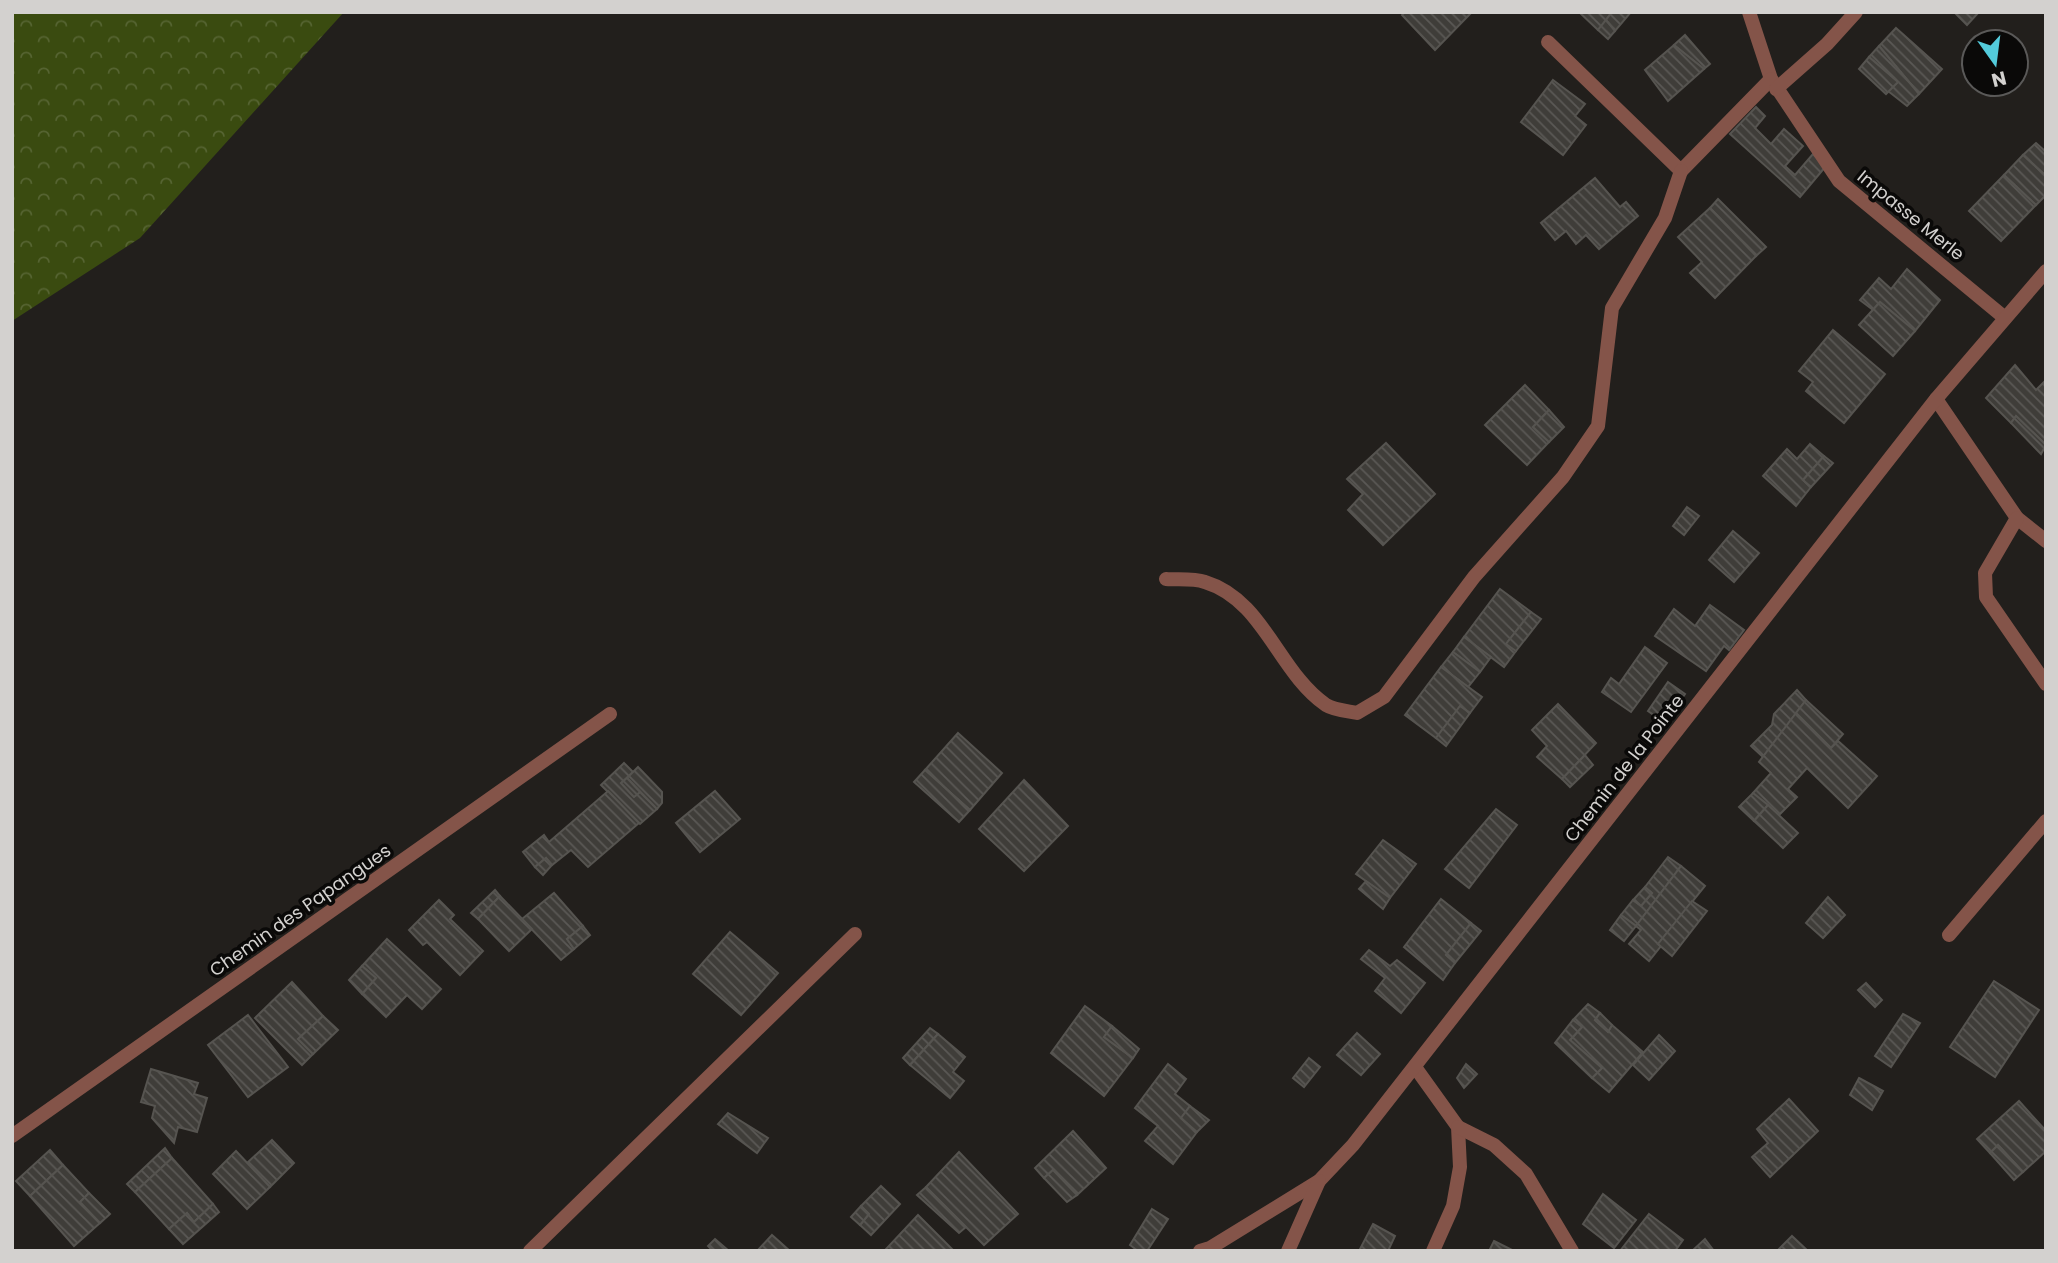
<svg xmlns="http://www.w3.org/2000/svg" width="2058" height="1263" font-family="Poppins,sans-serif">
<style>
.forest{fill:url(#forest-crowns)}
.building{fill:url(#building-back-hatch);stroke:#565450;stroke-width:2}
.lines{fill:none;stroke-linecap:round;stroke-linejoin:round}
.minor{stroke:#845449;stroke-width:14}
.labels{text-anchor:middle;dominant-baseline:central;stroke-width:7;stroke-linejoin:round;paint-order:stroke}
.street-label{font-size:18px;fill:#d3d1cf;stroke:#0a0908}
</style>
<defs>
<pattern id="forest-crowns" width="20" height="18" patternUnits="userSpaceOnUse" patternTransform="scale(1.75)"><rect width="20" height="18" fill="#3a4b10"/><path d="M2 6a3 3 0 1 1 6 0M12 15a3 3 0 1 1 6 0" fill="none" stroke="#566432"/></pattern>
<pattern id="building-back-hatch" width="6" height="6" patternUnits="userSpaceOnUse" patternTransform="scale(1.75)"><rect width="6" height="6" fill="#3f3d39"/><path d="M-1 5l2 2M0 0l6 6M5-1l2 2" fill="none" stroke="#5a5855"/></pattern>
</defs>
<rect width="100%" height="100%" fill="#221f1c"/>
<!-- forest -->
<polygon class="forest" points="12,12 344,12 140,238 12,321"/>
<!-- building -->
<g class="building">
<polygon points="1405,12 1472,12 1435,50 1402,15"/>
<polygon points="1579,12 1612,12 1598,30"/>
<polygon points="1612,12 1631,12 1615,31 1606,20"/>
<polygon points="1954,12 1979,12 1967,25"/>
<polygon points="1606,20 1615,31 1608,39 1598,30"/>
<polygon points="1896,28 1942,69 1919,94 1879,46"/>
<polygon points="1685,35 1710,64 1704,69 1674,45"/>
<polygon points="1674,45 1704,69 1668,101 1645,70"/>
<polygon points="1879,46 1919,94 1907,106 1888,91 1898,82 1869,57"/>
<polygon points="1869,57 1898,82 1886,94 1859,69"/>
<polygon points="1553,80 1585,104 1575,116 1586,125 1563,155 1521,122"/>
<polygon points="1756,107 1765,116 1755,128 1771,144 1784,129 1803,146 1785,166 1795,175 1813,154 1826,166 1800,197 1730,134"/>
<polygon points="2036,143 2046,152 2046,176 2023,155"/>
<polygon points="2023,155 2046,176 2046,195 2036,205 2004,175"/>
<polygon points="2004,175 2036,205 2001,241 1969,211"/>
<polygon points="1595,178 1620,207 1626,202 1638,216 1599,249 1586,235 1576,244 1566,231 1555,240 1541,223"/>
<polygon points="1718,199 1766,247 1756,256 1710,208"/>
<polygon points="1710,208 1756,256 1715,298 1690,273 1702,262 1678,237"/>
<polygon points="1907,269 1940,300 1915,331 1880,302 1873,310 1860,300 1879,278 1891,289"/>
<polygon points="1880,302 1915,331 1893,356 1859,325"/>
<polygon points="1833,330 1885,374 1844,423 1806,391 1813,382 1799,371"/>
<polygon points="2015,365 2036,390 2044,382 2046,384 2046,445 2016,416 2011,423 1986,398"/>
<polygon points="1525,385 1549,410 1533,427 1549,442 1527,465 1485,425"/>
<polygon points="1549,410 1564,427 1549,442 1533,427"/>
<polygon points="2016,416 2046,445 2041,454 2011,423"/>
<polygon points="1386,443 1435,494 1383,545 1348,510 1363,494 1347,479"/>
<polygon points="1810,444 1824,456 1803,480 1811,487 1796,506 1763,476 1787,449 1797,459"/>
<polygon points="1824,456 1833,463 1811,487 1803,480"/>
<polygon points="1687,507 1699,516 1684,535 1673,526"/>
<polygon points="1733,531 1759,553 1734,582 1709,560"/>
<polygon points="1500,589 1531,612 1506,644 1516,651 1504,667 1464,637"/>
<polygon points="1710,605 1744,630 1729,650 1724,646 1706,671 1655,636 1674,609 1695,626"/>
<polygon points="1531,612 1541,619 1516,651 1506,644"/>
<polygon points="1464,637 1491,657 1480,672 1453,652"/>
<polygon points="1645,647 1667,663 1631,712 1602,692 1611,678 1619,684"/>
<polygon points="1453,652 1480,672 1468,687 1441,667"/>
<polygon points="1441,667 1482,697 1470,713 1460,706 1436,738 1405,715"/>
<polygon points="1668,682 1685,694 1665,723 1648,711"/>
<polygon points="1797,690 1806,700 1763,757 1751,746 1772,725 1774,714"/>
<polygon points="1806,700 1843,734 1831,748 1796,713"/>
<polygon points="1558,704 1596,743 1562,779 1537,757 1547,746 1532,730"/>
<polygon points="1460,706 1470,713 1446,746 1436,738"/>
<polygon points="1796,713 1831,748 1838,741 1877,776 1848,808 1807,768 1788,789 1797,797 1778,816 1753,793 1771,773 1759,762"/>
<polygon points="958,733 1002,773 970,810 925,770"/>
<polygon points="1585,755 1593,765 1570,787 1562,779"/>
<polygon points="624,763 633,772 621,783 634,797 640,792 657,809 640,824 601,785"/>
<polygon points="638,767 662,792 662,803 657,809 627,778"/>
<polygon points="925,770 970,810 959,822 914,782"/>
<polygon points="627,778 640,792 634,797 621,783"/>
<polygon points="1024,780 1068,826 1024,871 979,829"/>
<polygon points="608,791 639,823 588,867 571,850 552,865 546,858 535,867 523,852 544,835 549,842"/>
<polygon points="715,791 740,819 700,852 676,823"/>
<polygon points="1753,793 1768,805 1754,821 1739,807"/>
<polygon points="1768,805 1798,833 1783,848 1754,821"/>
<polygon points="1496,809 1517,825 1469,888 1445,869"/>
<polygon points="1383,840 1416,864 1390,898 1356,874"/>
<polygon points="1668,857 1681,866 1636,926 1621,915 1633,900 1641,906 1652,893 1645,887"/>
<polygon points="546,858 552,865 543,875 535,867"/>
<polygon points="1681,866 1705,886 1658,944 1661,946 1649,961 1629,944 1641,930 1636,926"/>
<polygon points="1366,881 1390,898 1383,909 1359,889"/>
<polygon points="1645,887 1652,893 1641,906 1633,900"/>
<polygon points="495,890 500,896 478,919 471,913"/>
<polygon points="554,893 583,926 567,939 574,949 561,960 522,919"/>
<polygon points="500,896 532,929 509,951 478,919"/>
<polygon points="1828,897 1845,915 1823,938 1806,923"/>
<polygon points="1441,899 1471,923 1446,955 1455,963 1443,980 1404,947"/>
<polygon points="439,900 454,915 450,919 483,951 460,975 427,942 423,945 409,930"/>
<polygon points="1692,901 1707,911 1672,956 1658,944"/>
<polygon points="1621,915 1636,926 1624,941 1610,930"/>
<polygon points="1471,923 1481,931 1455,963 1446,955"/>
<polygon points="583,926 590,935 574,949 567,939"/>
<polygon points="730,932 778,973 741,1015 693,974"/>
<polygon points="387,939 441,989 422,1009 407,995 386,1017 362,994 376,978 362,966"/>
<polygon points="1369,950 1390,966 1397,960 1425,983 1401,1013 1375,991 1385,978 1361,959"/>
<polygon points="362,966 376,978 362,994 349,980"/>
<polygon points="1994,981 2039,1010 1995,1077 1950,1047"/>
<polygon points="292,982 323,1016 298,1039 313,1054 302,1065 255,1018"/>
<polygon points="1866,983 1882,1000 1875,1007 1858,990"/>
<polygon points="1588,1004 1600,1013 1595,1020 1608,1032 1612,1025 1643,1052 1609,1092 1592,1078 1602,1068 1570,1040 1582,1027 1573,1020"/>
<polygon points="1085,1006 1112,1026 1104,1037 1133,1058 1104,1096 1051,1053"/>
<polygon points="1600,1013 1612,1025 1608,1032 1595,1020"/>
<polygon points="1903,1014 1920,1023 1891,1067 1875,1056"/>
<polygon points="248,1015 288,1067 248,1097 208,1045"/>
<polygon points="323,1016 338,1030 313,1054 298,1039"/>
<polygon points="1573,1020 1582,1027 1570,1040 1602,1068 1592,1078 1555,1043"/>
<polygon points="1112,1026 1139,1049 1133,1058 1104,1037"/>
<polygon points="930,1028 938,1034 910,1065 903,1058"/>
<polygon points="1357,1033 1380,1054 1361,1075 1337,1055"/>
<polygon points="938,1034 965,1057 953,1072 964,1081 950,1098 910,1065"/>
<polygon points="1659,1035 1675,1051 1649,1080 1633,1065"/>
<polygon points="1309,1058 1320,1067 1304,1087 1293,1078"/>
<polygon points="1168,1064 1186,1079 1175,1094 1190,1106 1181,1118 1197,1132 1173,1164 1145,1141 1158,1126 1135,1108"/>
<polygon points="1466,1064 1477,1074 1464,1088 1457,1078"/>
<polygon points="151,1069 198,1083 194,1094 207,1098 197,1132 178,1127 174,1143 152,1118 155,1106 141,1102"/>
<polygon points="1859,1078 1883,1091 1872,1110 1850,1095"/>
<polygon points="1789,1099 1818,1131 1770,1177 1752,1157 1768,1143 1757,1129"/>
<polygon points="2019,1101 2046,1131 2046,1151 2023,1172 1998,1145 1990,1153 1977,1139"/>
<polygon points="1190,1106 1209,1120 1197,1132 1181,1118"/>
<polygon points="728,1113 768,1138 757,1153 718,1124"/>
<polygon points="1073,1131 1106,1168 1077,1195 1053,1170 1044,1178 1035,1168"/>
<polygon points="272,1140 294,1163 270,1187 247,1163"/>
<polygon points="1998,1145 2023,1172 2014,1180 1990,1153"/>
<polygon points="165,1148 172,1158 135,1192 127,1184"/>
<polygon points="50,1150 63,1165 30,1196 16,1181"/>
<polygon points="236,1151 270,1187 247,1209 213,1174"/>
<polygon points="959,1152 1018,1214 984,1245 926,1187"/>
<polygon points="172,1158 213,1204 194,1222 187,1213 169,1229 135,1192"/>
<polygon points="63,1165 89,1193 80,1202 100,1223 74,1246 30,1196"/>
<polygon points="1053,1170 1077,1195 1067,1202 1044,1178"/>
<polygon points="881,1186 900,1204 871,1235 860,1225 869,1214 861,1206"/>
<polygon points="926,1187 966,1227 959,1233 917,1195"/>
<polygon points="89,1193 110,1214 100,1223 80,1202"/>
<polygon points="1603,1194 1636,1220 1614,1248 1583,1224"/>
<polygon points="213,1204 219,1212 183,1244 169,1229 187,1213 194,1222"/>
<polygon points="861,1206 869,1214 860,1225 851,1217"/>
<polygon points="1152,1209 1168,1219 1147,1251 1138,1251 1130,1245"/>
<polygon points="1649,1214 1683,1240 1675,1251 1620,1251"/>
<polygon points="918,1215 954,1251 889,1251 886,1249"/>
<polygon points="1373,1224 1395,1236 1388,1251 1359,1251"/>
<polygon points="772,1235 790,1251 757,1251"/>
<polygon points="1792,1236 1808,1251 1777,1251"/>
<polygon points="715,1239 729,1251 713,1251 708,1246"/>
<polygon points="1705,1239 1714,1251 1692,1251"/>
<polygon points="1494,1241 1514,1251 1489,1251"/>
</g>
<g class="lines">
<!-- minor -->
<g class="minor">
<polyline points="1749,12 1771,79 1839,181 2005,318"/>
<polyline points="1548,42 1681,171 1771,79"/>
<polyline points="1776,89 1827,44 1856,12"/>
<polyline points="1936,399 2017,518 2046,541"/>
<polyline points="2017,518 1985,573 1986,597 2046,684"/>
<path d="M1166,579C1178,580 1193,578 1205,582C1264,600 1278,672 1326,705C1334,710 1347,711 1357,713L1384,697L1474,577L1563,477L1598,426L1612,308L1665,218L1681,171"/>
<polyline points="1949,935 2046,821"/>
<polyline points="1415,1067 1458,1127 1460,1167 1453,1206 1433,1251"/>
<polyline points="1458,1127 1494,1145 1526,1174 1572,1251"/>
<polyline points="12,1136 610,714"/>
<polyline points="530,1251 855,934"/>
<polyline points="1200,1251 1210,1248 1319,1181 1353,1145 1936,399 2046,271"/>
<polyline points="1288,1251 1319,1181"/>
</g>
</g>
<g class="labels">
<!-- street labels -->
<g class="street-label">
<text transform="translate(1911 215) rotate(39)">Impasse Merle</text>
<text transform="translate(1624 768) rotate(-52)">Chemin de la Pointe</text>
<text transform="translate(300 910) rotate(-35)">Chemin des Papangues</text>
</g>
</g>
<!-- border -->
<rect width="2058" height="1263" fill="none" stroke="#d3d1cf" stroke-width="28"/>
<!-- north arrow -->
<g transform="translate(1995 63) rotate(166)"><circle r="33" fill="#0a0908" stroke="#5a5958" stroke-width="2"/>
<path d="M0-5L12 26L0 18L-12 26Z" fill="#53cbdb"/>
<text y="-10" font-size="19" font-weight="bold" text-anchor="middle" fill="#d3d1cf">N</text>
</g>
</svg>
